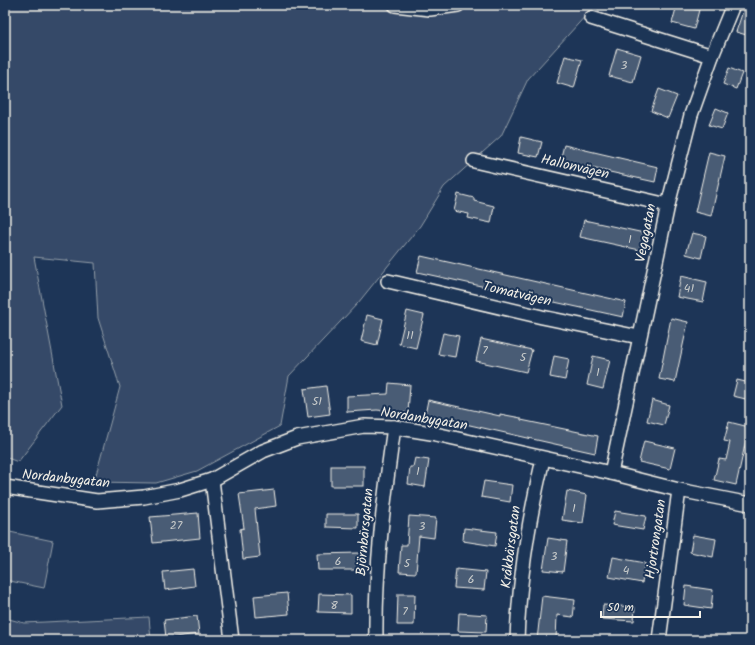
<svg xmlns="http://www.w3.org/2000/svg" width="755" height="645" font-family="Kalam,sans-serif">
<style>
.green{fill:#354a67;stroke:#949ea8}
.building{fill:#485b74;stroke:#f4f1e8}
.lines{fill:none;stroke-linecap:round;stroke-linejoin:round}
.minor-casing{stroke:#f4f1e8;stroke-width:16}
.minor{stroke:#1d3557;stroke-width:13}
.labels{text-anchor:middle;dominant-baseline:central;stroke-width:4;stroke-linejoin:round;paint-order:stroke}
.number-label{font-size:12px;fill:#c9cccb}
.street-label{font-size:14px;fill:#f4f1e8;stroke:#1d3557}
</style>
<rect width="100%" height="100%" fill="#1d3557"/>
<filter id="ink" filterUnits="userSpaceOnUse"><feTurbulence type="fractalNoise" baseFrequency=".025" numOctaves="2"/><feDisplacementMap in="SourceGraphic" scale="8" xChannelSelector="R" yChannelSelector="G"/><feConvolveMatrix kernelMatrix="1 2 1 2 8 2 1 2 1" color-interpolation-filters="sRGB"/></filter>
<g filter="url(#ink)">
<!-- green -->
<g class="green">
<polygon points="5,5 591,5 588,13 528,79 501,136 444,187 420,226 358,303 289,376 280,426 197,471 156,483 94,482 120,387 98,318 95,263 34,257 62,405 18,462 5,457"/>
<polygon points="5,531 53,541 44,588 5,580"/>
<polygon points="149,617 151,640 5,640 5,618 24,623"/>
</g>
<!-- building -->
<g class="building">
<polygon points="677,5 699,10 694,29 672,23"/>
<polygon points="745,5 750,5 750,36 736,32"/>
<polygon points="617,48 641,55 633,82 609,76"/>
<polygon points="565,56 582,60 574,88 557,83"/>
<polygon points="729,68 742,73 736,89 723,84"/>
<polygon points="659,89 677,96 668,118 651,111"/>
<polygon points="716,108 728,113 722,129 709,125"/>
<polygon points="521,137 542,142 538,157 518,153"/>
<polygon points="564,145 658,167 655,182 560,161"/>
<polygon points="709,152 725,156 711,216 695,212"/>
<polygon points="458,194 474,198 474,201 494,206 491,223 468,218 469,214 454,211"/>
<polygon points="584,220 644,233 640,250 580,237"/>
<polygon points="692,233 706,236 701,258 686,254"/>
<polygon points="421,256 626,302 623,317 417,272"/>
<polygon points="681,276 707,282 703,302 677,297"/>
<polygon points="407,311 424,315 416,348 399,344"/>
<polygon points="367,315 383,319 377,345 361,341"/>
<polygon points="671,318 688,322 675,382 659,379"/>
<polygon points="443,333 459,336 455,357 438,354"/>
<polygon points="481,339 532,350 526,372 476,361"/>
<polygon points="554,356 569,359 565,380 550,377"/>
<polygon points="593,356 610,360 603,389 587,385"/>
<polygon points="737,380 750,383 750,400 733,396"/>
<polygon points="389,383 410,385 408,413 377,410 347,412 347,396 388,394"/>
<polygon points="326,386 330,414 308,417 304,389"/>
<polygon points="428,400 500,416 500,414 521,418 521,420 598,436 595,453 425,415"/>
<polygon points="652,400 669,405 664,425 647,421"/>
<polygon points="729,422 749,427 736,485 714,480 719,459 726,460 730,442 724,441"/>
<polygon points="644,441 675,448 670,469 639,462"/>
<polygon points="415,458 429,460 425,487 408,484 410,467 413,467"/>
<rect x="331" y="466" width="33" height="20"/>
<polygon points="484,481 512,485 510,502 481,497"/>
<polygon points="274,490 276,506 255,509 260,557 243,559 240,529 244,528 239,494"/>
<polygon points="567,491 587,495 583,523 562,520"/>
<polygon points="615,511 646,516 643,530 612,525"/>
<polygon points="198,513 200,538 153,543 150,517"/>
<polygon points="326,514 358,514 358,528 326,527"/>
<polygon points="409,516 436,518 434,538 419,536 416,573 399,572 401,545 407,545"/>
<polygon points="464,528 497,532 495,546 463,541"/>
<polygon points="693,535 716,539 713,557 690,552"/>
<polygon points="548,538 567,541 563,572 543,570"/>
<polygon points="359,553 359,570 318,570 317,554"/>
<polygon points="613,557 645,563 642,583 609,577"/>
<polygon points="193,569 195,586 165,590 163,572"/>
<polygon points="456,569 486,572 484,590 454,588"/>
<polygon points="686,586 713,590 711,609 684,605"/>
<polygon points="287,593 289,614 256,617 254,596"/>
<polygon points="319,594 351,595 351,613 318,612"/>
<polygon points="398,594 415,594 414,625 397,625"/>
<polygon points="542,596 575,600 573,617 557,615 556,640 537,640"/>
<polygon points="603,605 635,607 634,621 602,619"/>
<polygon points="459,613 487,615 486,632 458,631"/>
<polygon points="197,616 199,634 166,638 164,620"/>
</g>
<g class="lines">
<!-- minor casing -->
<g class="minor-casing">
<g id="minor">
<polyline points="395,5 430,9 458,5"/>
<polyline points="591,18 712,56"/>
<polyline points="474,161 668,205"/>
<polyline points="388,281 542,317 639,337"/>
<polyline points="611,473 668,205 691,115 712,56 733,5"/>
<polyline points="212,480 232,640"/>
<polyline points="5,487 97,501 144,497 180,490 212,480 263,451 297,438 364,426 394,427 431,433 611,473 679,490 750,504"/>
<path d="M376,640C375,568 384,498 394,427"/>
<path d="M517,640C519,579 529,518 543,459"/>
<polyline points="659,640 679,490"/>
</g>
</g>
<!-- minor -->
<use href="#minor" class="minor"/>
</g>
</g>
<g class="labels">
<!-- number labels -->
<g class="number-label">
<text x="624" y="65">3</text>
<text x="630" y="239">1</text>
<text x="689" y="288">41</text>
<text x="410" y="335">11</text>
<text x="485" y="350">7</text>
<text x="523" y="357">5</text>
<text x="598" y="372">1</text>
<text x="317" y="401">51</text>
<text x="418" y="471">1</text>
<text x="574" y="508">1</text>
<text x="176" y="525">27</text>
<text x="422" y="526">3</text>
<text x="554" y="556">3</text>
<text x="338" y="561">6</text>
<text x="407" y="563">5</text>
<text x="626" y="570">4</text>
<text x="471" y="579">6</text>
<text x="334" y="605">8</text>
<text x="405" y="611">7</text>
</g>
<!-- street labels -->
<g class="street-label">
<text transform="translate(575 167) rotate(13)">Hallonvägen</text>
<text transform="translate(646 233) rotate(-79)">Vegagatan</text>
<text transform="translate(517 294) rotate(13)">Tomatvägen</text>
<text transform="translate(424 419) rotate(9)">Nordanbygatan</text>
<text transform="translate(66 479) rotate(6)">Nordanbygatan</text>
<text transform="translate(365 532) rotate(-85)">Björnbärsgatan</text>
<text transform="translate(656 539) rotate(-82)">Hjortrongatan</text>
<text transform="translate(511 547) rotate(-83)">Kråkbärsgatan</text>
</g>
</g>
<!-- margin -->
<rect width="755" height="645" fill="none" stroke="#1d3557" stroke-width="20"/>
<rect x="10" y="10" width="735" height="625" fill="none" stroke="#f4f1e8" stroke-width="1.5" filter="url(#ink)"/>
<!-- scale -->
<path d="M601 611v6h99v-6" fill="none" stroke="#f4f1e8" stroke-width="2"/>
<text x="607" y="611" font-size="12" fill="#f4f1e8" stroke="#1d3557" stroke-width="3" paint-order="stroke">50 m</text>
</svg>
